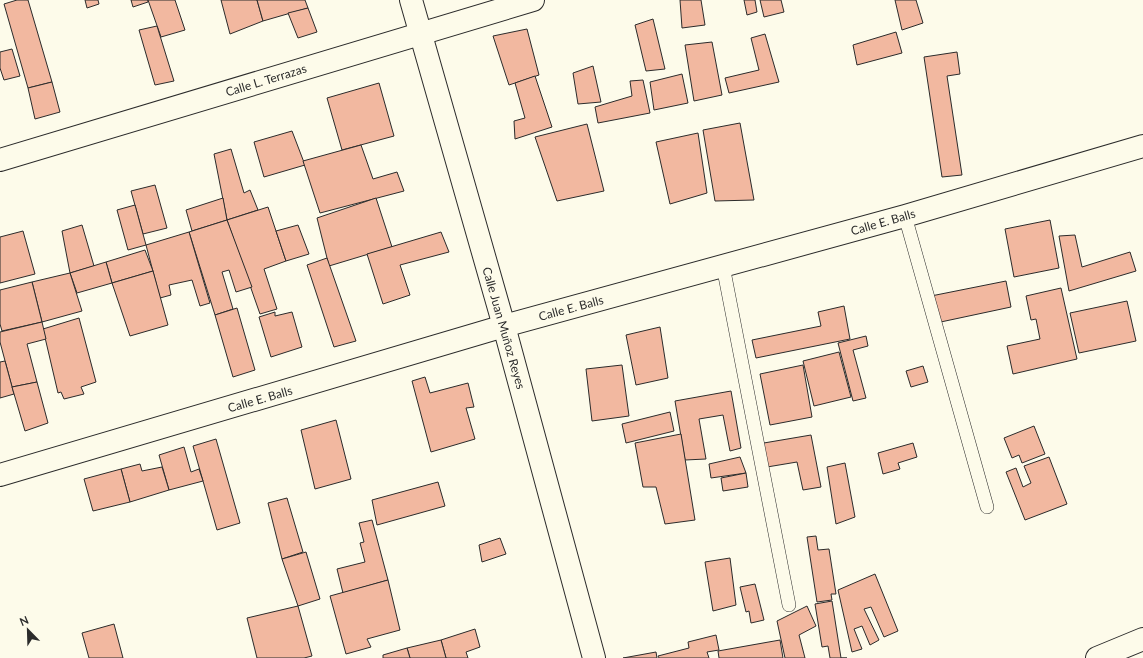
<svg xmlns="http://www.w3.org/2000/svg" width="1143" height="658" font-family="Lato,sans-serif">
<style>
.building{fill:#f2b8a0;stroke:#2b2b2b}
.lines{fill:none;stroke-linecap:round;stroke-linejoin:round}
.lane-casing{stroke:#2b2b2b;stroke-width:14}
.street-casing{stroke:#2b2b2b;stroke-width:24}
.secondary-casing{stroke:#2b2b2b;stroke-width:24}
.lane{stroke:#fdfbea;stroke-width:13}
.street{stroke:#fdfbea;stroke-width:22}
.secondary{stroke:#fdfbea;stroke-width:22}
.labels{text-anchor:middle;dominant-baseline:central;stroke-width:3;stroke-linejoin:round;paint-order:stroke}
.street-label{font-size:12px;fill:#2b2b2b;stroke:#fdfbea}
</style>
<rect width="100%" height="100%" fill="#fdfbea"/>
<!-- building -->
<g class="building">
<polygon points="17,0 28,0 52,82 28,88 4,4"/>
<polygon points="85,0 98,0 99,4 87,8"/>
<polygon points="131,0 148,0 148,2 133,7"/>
<polygon points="148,0 175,0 185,30 161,37"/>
<polygon points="221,0 257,0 263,21 230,34"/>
<polygon points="257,0 305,0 308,8 263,21"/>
<polygon points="680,0 701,0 705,25 682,28"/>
<polygon points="744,0 755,0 757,12 747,15"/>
<polygon points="760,0 781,0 784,12 764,17"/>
<polygon points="895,0 916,0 923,23 902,30"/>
<polygon points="308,8 317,32 298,38 288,13"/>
<polygon points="653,19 665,69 646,71 635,25"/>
<polygon points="157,26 174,81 155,85 139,30"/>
<polygon points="527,29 539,75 509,85 493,36"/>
<polygon points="896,32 902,53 857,65 853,45"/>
<polygon points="765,34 779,82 729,93 725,78 759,70 751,38"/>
<polygon points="712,42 722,95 694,101 685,45"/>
<polygon points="12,49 20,76 4,80 0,68 0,52"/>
<polygon points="957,52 960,74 947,76 962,175 942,177 924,57"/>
<polygon points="593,66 601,102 578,104 573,73"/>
<polygon points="682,74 688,103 654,110 650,82"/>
<polygon points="535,76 552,127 515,139 514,121 525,118 515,83"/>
<polygon points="643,80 650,113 598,123 595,107 632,96 630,81"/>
<polygon points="52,82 60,112 35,119 28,88"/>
<polygon points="379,83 394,136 342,150 327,98"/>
<polygon points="740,123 754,200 715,201 703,130"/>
<polygon points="587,124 604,191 557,201 535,137"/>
<polygon points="292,131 305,165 264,177 254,142"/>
<polygon points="698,133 707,193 670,204 656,142"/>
<polygon points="361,145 373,179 397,172 404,191 320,213 303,161"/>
<polygon points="231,149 244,193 250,190 258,210 227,220 214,154"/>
<polygon points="155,185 167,228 143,234 131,191"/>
<polygon points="223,198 227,220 192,231 186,210"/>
<polygon points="376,198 392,247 329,266 317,218"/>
<polygon points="135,205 146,245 128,250 117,210"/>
<polygon points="268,207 286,261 264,269 277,309 260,314 227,220"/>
<polygon points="227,220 252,287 236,292 229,270 222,272 233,309 215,315 189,232"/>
<polygon points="1050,220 1059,268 1014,277 1005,229"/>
<polygon points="82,225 94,266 70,273 62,231"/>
<polygon points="298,225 309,254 286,261 276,231"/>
<polygon points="23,231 35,274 0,283 0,237"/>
<polygon points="189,232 210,303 200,306 192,280 169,285 171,295 160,298 146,245"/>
<polygon points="441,232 449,252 400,265 410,295 383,304 367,254"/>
<polygon points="1075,235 1082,267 1130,252 1136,271 1069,291 1059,236"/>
<polygon points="145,250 153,271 112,283 106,262"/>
<polygon points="327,258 356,341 334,347 307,265"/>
<polygon points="106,262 112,283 77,293 70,273"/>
<polygon points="153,271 168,325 130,336 112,283"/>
<polygon points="70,273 82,311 42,322 32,282"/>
<polygon points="1006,281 1011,307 936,323 931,296"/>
<polygon points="32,282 42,322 2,331 0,324 0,290"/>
<polygon points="1061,288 1077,359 1013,374 1007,346 1040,339 1036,319 1031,320 1026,296"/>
<polygon points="1127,301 1136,341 1079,353 1070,313"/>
<polygon points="844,306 850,339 756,358 752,340 821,326 818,312"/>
<polygon points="237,308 255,370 233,377 215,315"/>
<polygon points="275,312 275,316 292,312 302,347 271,357 259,317"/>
<polygon points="79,318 96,382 81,387 84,394 64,399 61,392 58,393 43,329"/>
<polygon points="42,322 46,339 27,344 37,382 12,387 0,342 0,332"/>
<polygon points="660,327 668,378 636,385 626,335"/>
<polygon points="866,336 868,346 853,350 866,398 853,401 838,343"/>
<polygon points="839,352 851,397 814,406 803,361"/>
<polygon points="5,361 14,394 0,398 0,362"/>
<polygon points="622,365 629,416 592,421 586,369"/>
<polygon points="803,365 812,417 770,425 760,374"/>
<polygon points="923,366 928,382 911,387 906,371"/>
<polygon points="425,377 430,393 468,383 474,407 466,408 475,439 431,452 412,381"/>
<polygon points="37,382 48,423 25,431 12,387"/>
<polygon points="731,391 741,448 730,451 723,415 699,419 706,459 685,460 675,401"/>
<polygon points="670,412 674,431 626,443 622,424"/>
<polygon points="336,420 351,479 315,489 301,430"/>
<polygon points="1034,426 1045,454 1022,463 1019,455 1012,458 1004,438"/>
<polygon points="681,434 695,520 665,524 656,487 643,487 635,443"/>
<polygon points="811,435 821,487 803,490 797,462 761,468 758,444"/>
<polygon points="216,439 240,523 217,530 193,446"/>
<polygon points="913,443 917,457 898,463 900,469 883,474 878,453"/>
<polygon points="184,447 191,472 199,469 203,481 169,490 159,455"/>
<polygon points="740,457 746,473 711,478 709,464"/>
<polygon points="1049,457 1067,504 1025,520 1006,472 1016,468 1023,487 1031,483 1024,466"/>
<polygon points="845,463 855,517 836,524 827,467"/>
<polygon points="140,464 142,471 162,467 169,490 130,502 121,469"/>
<polygon points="121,469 130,502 93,511 84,479"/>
<polygon points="746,473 748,487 723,491 721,478"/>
<polygon points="438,482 445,506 377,525 372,500"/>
<polygon points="287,498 303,552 282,559 268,503"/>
<polygon points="372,520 388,580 343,593 337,569 365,562 360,543 364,542 359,523"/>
<polygon points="816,536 818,550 829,549 836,594 831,594 832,600 817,602 807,537"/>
<polygon points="500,538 506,554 482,562 479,545"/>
<polygon points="306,552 320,599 298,606 282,559"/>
<polygon points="730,558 736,605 713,611 705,562"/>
<polygon points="875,574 898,631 884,637 871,607 864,609 879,640 870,645 862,626 854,629 862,649 852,652 838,590"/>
<polygon points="388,580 400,630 367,639 371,647 346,654 330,596"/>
<polygon points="755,584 764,620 751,623 749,611 746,612 740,587"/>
<polygon points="832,601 841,658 847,658 830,658 828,646 822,647 815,604"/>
<polygon points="298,606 312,656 304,658 257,658 247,618"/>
<polygon points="807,606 816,626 799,635 805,658 785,658 777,621"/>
<polygon points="114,624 123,658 89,658 82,633"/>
<polygon points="475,629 480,647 466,652 468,658 446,658 441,640"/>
<polygon points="716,635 719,650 707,652 709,658 659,658 658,656 689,648 688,642"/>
<polygon points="441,640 446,658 410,658 407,648"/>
<polygon points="780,640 783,658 719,658 718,651"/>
<polygon points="407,648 410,658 383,658 383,655"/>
<polygon points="656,652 657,658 623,658"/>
</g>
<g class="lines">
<!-- lane casing -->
<g class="lane-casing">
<g id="lane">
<polyline points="905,216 987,507"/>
<polyline points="723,266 789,605"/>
</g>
</g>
<!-- street casing -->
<g class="street-casing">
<g id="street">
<polyline points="0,160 533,0"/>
<polyline points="0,475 504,326 905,216 1143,146"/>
</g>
</g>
<!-- secondary casing -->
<g class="secondary-casing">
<g id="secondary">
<polyline points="411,0 504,326 594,658"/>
<polyline points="1097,658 1143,639"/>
</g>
</g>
<!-- lane -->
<use href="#lane" class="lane"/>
<!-- street -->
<use href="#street" class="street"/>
<!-- secondary -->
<use href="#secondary" class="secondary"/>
</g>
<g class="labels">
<!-- street labels -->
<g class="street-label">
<text transform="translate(266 80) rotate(-17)">Calle L. Terrazas</text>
<text transform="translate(883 222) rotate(-16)">Calle E. Balls</text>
<text transform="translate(571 308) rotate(-15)">Calle E. Balls</text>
<text transform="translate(504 328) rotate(74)">Calle Juan Muñoz Reyes</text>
<text transform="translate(260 399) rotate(-16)">Calle E. Balls</text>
</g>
</g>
<!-- north arrow -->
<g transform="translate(28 630) rotate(337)" stroke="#fdfbea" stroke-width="3" paint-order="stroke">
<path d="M0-3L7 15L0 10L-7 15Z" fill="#2b2b2b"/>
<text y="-6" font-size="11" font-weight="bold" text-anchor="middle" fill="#2b2b2b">N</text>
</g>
</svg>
